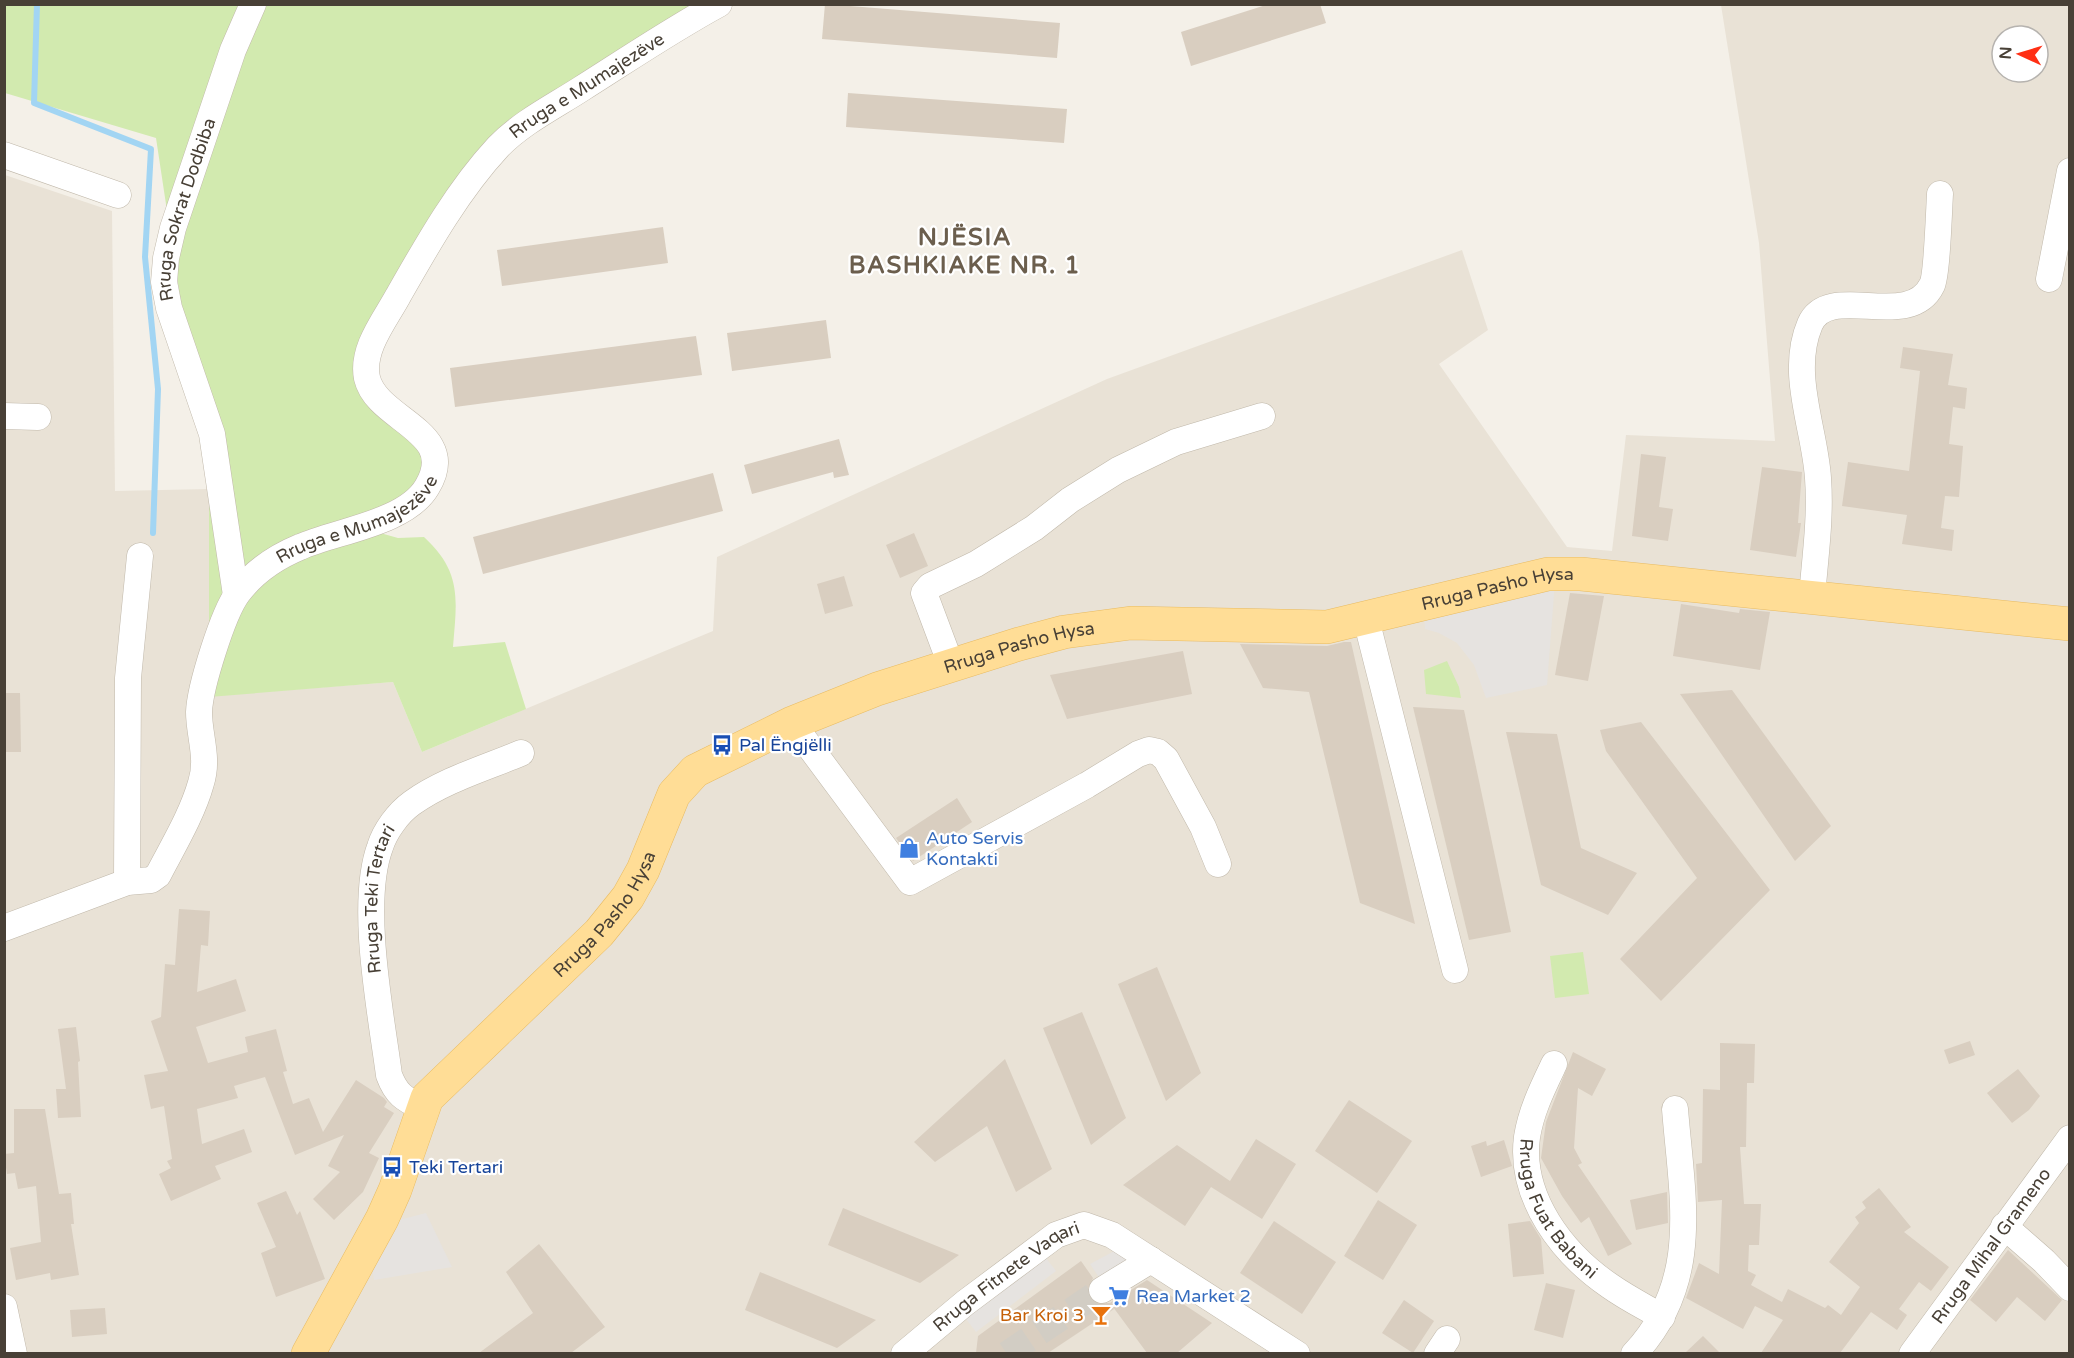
<svg xmlns="http://www.w3.org/2000/svg" width="2074" height="1358" font-family="'Varela Round',sans-serif">
<style>
.residential{fill:#e9e2d6;fill-rule:evenodd}
.green{fill:#d2eaaf}
.parking{fill:#e6e3e0}
.lines{fill:none;stroke-linecap:round;stroke-linejoin:round}
.stream{stroke:#a2d5f3;stroke-width:6}
.building{fill:#d9cec0}
.minor-tunnel{stroke:#d2cdc4;stroke-width:26;stroke-dasharray:26 13;stroke-linecap:butt}
.minor-casing{stroke:#c0b8aa;stroke-width:27}
.major-casing{stroke:#e8bb62;stroke-width:34}
.minor{stroke:#fff;stroke-width:26}
.major{stroke:#ffdd96;stroke-width:33}
.labels{text-anchor:middle;dominant-baseline:central;stroke-width:4.5;stroke-linejoin:round;paint-order:stroke}
.street-label{font-size:18px;fill:#484036;stroke:#fff}
.transit-label{font-size:18px;fill:#164399;stroke:#fff;text-anchor:start}
.shop-label{font-size:18px;fill:#366cbe;stroke:#fff;text-anchor:start}
.food-label{font-size:18px;fill:#c56008;stroke:#fff;text-anchor:end}
.district-label{font-size:24px;font-weight:bold;letter-spacing:1.5px;fill:#6b5e4d;stroke:#fff}
</style>
<rect width="100%" height="100%" fill="#f4f0e8"/>
<!-- residential -->
<path class="residential" d="M1721,5H2069V1353L5,1354V175L112,211L115,491L209,489V696L393,682L422,752L713,631L717,557L1107,379L1462,250L1488,330L1439,364L1567,547L1612,551L1626,435L1775,441L1759,243ZM2002,36H2038V72H2002Z"/>
<!-- green -->
<g class="green">
<path d="M4,5H719L501,144L367,360L434,470L373,531L398,538L424,537C462,572 457,599 453,647L505,642L526,709L422,752L393,682L209,697V489L156,138L5,93Z"/>
<polygon points="1447,661 1459,687 1461,698 1426,694 1424,670"/>
<polygon points="1583,952 1589,994 1555,998 1550,956"/>
</g>
<!-- parking -->
<g class="parking">
<polygon points="1555,581 1547,685 1486,698 1474,665 1457,643 1439,633 1425,629 1424,610"/>
<polygon points="426,1213 452,1267 374,1280 372,1268 395,1221"/>
<polygon points="1120,1248 1134,1259 1100,1279 1090,1264"/>
<polygon points="1042,1253 1056,1271 976,1332 960,1311"/>
</g>
<g class="lines">
<!-- stream -->
<polyline class="stream" points="37,4 34,103 151,149 145,257 158,389 153,533"/>
</g>
<!-- building -->
<g class="building">
<polygon points="825,4 1060,23 1057,58 822,39"/>
<polygon points="1269,4 1320,4 1326,23 1191,66 1181,32"/>
<polygon points="848,93 1067,109 1064,143 846,127"/>
<polygon points="663,227 668,263 502,286 497,250"/>
<polygon points="826,320 831,358 732,371 727,333"/>
<polygon points="696,336 702,375 455,407 450,368"/>
<polygon points="1903,347 1953,354 1948,385 1967,388 1965,409 1953,407 1949,444 1963,446 1959,497 1945,496 1941,528 1954,530 1952,551 1902,544 1907,515 1842,506 1848,462 1909,471 1920,371 1900,368"/>
<polygon points="839,439 849,475 834,478 833,472 752,494 744,465"/>
<polygon points="1641,454 1666,457 1659,507 1673,509 1668,541 1632,536"/>
<polygon points="1762,467 1802,472 1798,523 1801,523 1796,557 1750,550"/>
<polygon points="713,473 723,511 483,574 473,537"/>
<polygon points="914,533 928,566 900,578 886,545"/>
<polygon points="844,576 853,606 825,614 817,584"/>
<polygon points="1570,593 1604,596 1588,681 1555,675"/>
<polygon points="1681,604 1739,613 1740,609 1770,612 1760,670 1673,656"/>
<polygon points="1344,642 1351,642 1415,924 1360,903 1309,692 1263,688 1240,644 1327,646"/>
<polygon points="1183,651 1192,694 1067,719 1050,675"/>
<polygon points="1732,690 1831,826 1795,861 1680,694"/>
<polygon points="4,693 20,693 21,752 4,752"/>
<polygon points="1413,707 1464,710 1511,932 1469,940"/>
<polygon points="1641,722 1770,890 1661,1001 1620,959 1697,878 1606,751 1600,730"/>
<polygon points="1506,732 1557,734 1581,848 1637,873 1608,915 1541,885"/>
<polygon points="957,798 972,822 913,861 896,838"/>
<polygon points="179,909 210,911 208,946 201,945 197,992 236,979 246,1011 196,1027 208,1063 248,1052 245,1037 276,1029 287,1071 283,1072 293,1104 309,1098 323,1132 356,1080 384,1098 387,1102 384,1107 394,1113 369,1153 379,1158 363,1192 334,1220 313,1199 340,1172 328,1166 344,1135 295,1155 265,1077 234,1086 238,1098 197,1109 202,1144 244,1129 252,1152 215,1166 221,1179 171,1201 159,1174 171,1168 167,1161 172,1159 164,1106 151,1109 144,1075 168,1071 151,1021 161,1017 165,964 175,965"/>
<polygon points="1157,967 1201,1073 1166,1101 1118,984"/>
<polygon points="1082,1012 1126,1118 1091,1145 1043,1028"/>
<polygon points="76,1027 80,1061 78,1062 81,1117 58,1118 56,1089 66,1089 58,1029"/>
<polygon points="1970,1041 1975,1055 1949,1064 1944,1050"/>
<polygon points="1720,1043 1755,1044 1754,1083 1747,1083 1746,1147 1740,1147 1744,1204 1761,1204 1759,1245 1749,1245 1748,1271 1756,1275 1751,1285 1782,1302 1788,1289 1825,1308 1828,1305 1841,1315 1860,1287 1829,1262 1859,1223 1855,1217 1866,1208 1862,1202 1879,1188 1911,1227 1904,1232 1949,1267 1931,1291 1919,1282 1899,1309 1907,1315 1897,1330 1871,1312 1840,1353 1761,1353 1783,1320 1755,1306 1743,1329 1686,1298 1699,1263 1719,1274 1722,1200 1698,1202 1696,1164 1702,1163 1703,1089 1720,1090"/>
<polygon points="1573,1052 1606,1069 1592,1096 1578,1088 1574,1148 1582,1163 1578,1165 1632,1244 1608,1256 1589,1217 1581,1223 1562,1196 1541,1158 1546,1122"/>
<polygon points="1005,1059 1052,1169 1016,1192 987,1126 935,1162 914,1142"/>
<polygon points="2018,1069 2040,1096 2029,1110 2012,1123 1987,1093"/>
<polygon points="1349,1100 1412,1141 1377,1193 1315,1151"/>
<polygon points="14,1109 45,1109 59,1194 71,1193 74,1224 71,1224 79,1275 51,1280 50,1273 16,1280 10,1248 41,1242 36,1186 18,1189 15,1173 7,1174 4,1154 14,1153"/>
<polygon points="1256,1139 1296,1164 1262,1219 1211,1187 1185,1226 1123,1185 1177,1145 1230,1181"/>
<polygon points="1504,1140 1512,1166 1481,1177 1471,1146 1486,1141 1487,1146"/>
<polygon points="286,1191 297,1215 300,1211 325,1279 276,1297 261,1253 276,1247 257,1203"/>
<polygon points="1667,1192 1668,1223 1636,1230 1630,1200"/>
<polygon points="1378,1200 1417,1225 1383,1280 1344,1256"/>
<polygon points="843,1208 959,1255 920,1283 828,1245"/>
<polygon points="1274,1221 1336,1262 1302,1314 1240,1273"/>
<polygon points="1530,1221 1541,1239 1544,1274 1513,1277 1508,1224"/>
<polygon points="539,1244 605,1327 571,1353 479,1353 533,1313 506,1272"/>
<polygon points="2008,1250 2062,1300 2045,1321 2017,1297 1996,1322 1970,1300"/>
<polygon points="1081,1261 1093,1278 1087,1291 1095,1303 1110,1303 1147,1280 1212,1323 1177,1353 1147,1353 1113,1307 1114,1309 1048,1353 976,1353 978,1336"/>
<polygon points="760,1272 876,1320 837,1348 745,1310"/>
<polygon points="1546,1283 1575,1290 1563,1338 1534,1330"/>
<polygon points="1404,1300 1434,1321 1413,1353 1382,1333"/>
<polygon points="105,1308 107,1334 72,1337 70,1310"/>
<polygon points="1703,1336 1720,1353 1685,1353"/>
</g>
<g class="lines">
<!-- minor-tunnel -->
<polyline class="minor-tunnel" points="1007,1354 1102,1290"/>
<!-- minor casing -->
<g class="minor-casing">
<g id="minor">
<polyline points="4,155 118,195"/>
<polyline points="2049,279 2070,171"/>
<polyline points="4,416 38,417"/>
<path id="s1" d="M236,595L212,434L169,308L164,282L166,258L173,228L233,50L253,4"/>
<path d="M1812,597C1815,558 1821,518 1818,478C1815,429 1789,373 1810,324C1829,281 1909,332 1932,285C1937,275 1939,210 1940,194"/>
<polyline points="1366,619 1455,970"/>
<polyline points="951,665 924,593 930,586 976,564 1034,528 1070,500 1118,470 1176,442 1262,416"/>
<polyline points="792,723 910,882 1087,785 1138,754 1149,750 1158,752 1166,759 1203,827 1218,864"/>
<polyline points="127,882 128,678 140,556"/>
<path id="s2" d="M4,928L127,882L151,880L158,875C173,846 192,815 201,783C209,758 199,736 199,712C200,687 223,613 238,593C253,573 276,557 300,547C336,531 406,523 427,487C461,431 377,421 367,378C361,349 385,320 398,296C427,245 458,190 498,147C521,123 553,107 581,89C627,60 671,30 719,4"/>
<path id="s3" d="M1554,1064C1543,1087 1531,1111 1527,1137C1519,1198 1563,1254 1610,1286C1627,1298 1645,1307 1662,1317"/>
<path id="s4" d="M421,1107C404,1099 396,1094 389,1075C381,1014 359,904 380,847C385,831 398,813 412,803C444,780 485,768 521,753"/>
<polyline points="2004,1226 2044,1261 2070,1288"/>
<polyline points="1102,1290 1151,1260"/>
<polyline points="4,1307 14,1354"/>
<path id="s5" d="M904,1354L965,1303L1056,1235L1084,1225L1112,1235L1297,1354"/>
<polyline points="1437,1354 1447,1339"/>
<path d="M1634,1354C1702,1282 1682,1198 1675,1109"/>
<path id="s6" d="M1912,1354L2070,1138"/>
</g>
</g>
<!-- major casing -->
<g class="major-casing">
<g id="major">
<path id="s7" d="M308,1354L382,1219L395,1190L427,1098L599,933L628,897L643,870L674,794L695,771L792,723L877,689L1019,644L1064,632L1131,623L1327,627L1548,574H1581L2070,624"/>
</g>
</g>
<!-- minor -->
<use href="#minor" class="minor"/>
<!-- major -->
<use href="#major" class="major"/>
</g>
<!-- icons -->
<defs>
<g id="bus-bare" transform="scale(1.62)"><path d="M-5-6H5V4H4V6H2V4H-2V6H-4V4H-5ZM-3.5-4V0h7V-4ZM-3.5 1.2v1.5H-2V1.2ZM2 1.2v1.5H3.5V1.2Z" fill="#1a4fb4" stroke="#fff" stroke-width="2.5" paint-order="stroke"/></g>
<g id="shop-bare" transform="scale(1.62)"><path d="M-5-2.5h2.3a2.7 3.5 0 0 1 5.4 0H5L5.5 6h-11ZM-1.5-2.5h3a1.5 2.3 0 0 0-3 0Z" fill="#3f7fe0" stroke="#fff" stroke-width="2.5" paint-order="stroke"/></g>
<g id="supermarket-bare" transform="scale(1.62)"><path d="M-6-5.5h2.5l.6 2H6L4.5 2H-2.5L-4.4-4H-6ZM-1.5 3.2a1.3 1.3 0 1 0 .1 0ZM3 3.2a1.3 1.3 0 1 0 .1 0Z" fill="#3f7fe0" stroke="#fff" stroke-width="2.5" paint-order="stroke"/></g>
<g id="bar-bare" transform="scale(1.62)"><path d="M-6-5H6L.8 .8V4.5H3.5V6h-7V4.5H-.8V.8Z" fill="#e8710a" stroke="#fff" stroke-width="2.5" paint-order="stroke"/></g>
</defs>
<g fill-rule="evenodd">
<use href="#bus-bare" x="722" y="745"/>
<use href="#shop-bare" x="909" y="848"/>
<use href="#bus-bare" x="392" y="1167"/>
<use href="#supermarket-bare" x="1119" y="1296"/>
<use href="#bar-bare" x="1101" y="1315"/>
</g>
<g class="labels">
<!-- street labels -->
<g class="street-label">
<text stroke="none"><textPath href="#s2" startOffset="1200">Rruga e Mumajezëve</textPath></text>
<text stroke="none"><textPath href="#s1" startOffset="398">Rruga Sokrat Dodbiba</textPath></text>
<text stroke="none"><textPath href="#s2" startOffset="606">Rruga e Mumajezëve</textPath></text>
<text stroke="none"><textPath href="#s7" startOffset="1546">Rruga Pasho Hysa</textPath></text>
<text stroke="none"><textPath href="#s7" startOffset="1060">Rruga Pasho Hysa</textPath></text>
<text stroke="none"><textPath href="#s4" startOffset="225">Rruga Teki Tertari</textPath></text>
<text stroke="none"><textPath href="#s7" startOffset="540">Rruga Pasho Hysa</textPath></text>
<text stroke="none"><textPath href="#s3" startOffset="159">Rruga Fuat Babani</textPath></text>
<text stroke="none"><textPath href="#s6" startOffset="134">Rruga Mihal Grameno</textPath></text>
<text stroke="none"><textPath href="#s5" startOffset="129">Rruga Fitnete Vaqari</textPath></text>
</g>
<!-- transit labels -->
<g class="transit-label">
<text x="739" y="745">Pal Ëngjëlli</text>
<text x="409" y="1167">Teki Tertari</text>
</g>
<!-- shop labels -->
<g class="shop-label">
<text x="926" y="838">Auto Servis<tspan x="926" dy="21">Kontakti</tspan></text>
<text x="1136" y="1296">Rea Market 2</text>
</g>
<!-- food labels -->
<g class="food-label">
<text x="1084" y="1315">Bar Kroi 3</text>
</g>
<!-- district labels -->
<g class="district-label">
<text x="965" y="237">NJËSIA<tspan x="965" dy="28">BASHKIAKE NR. 1</tspan></text>
</g>
</g>
<!-- border -->
<rect width="2074" height="1358" fill="none" stroke="#484036" stroke-width="12"/>
<!-- north arrow -->
<g transform="translate(2020 54) rotate(274)"><circle r="28" fill="#ffffff" stroke="#b6b3af" stroke-width="1.5"/>
<path d="M0-4.5L10 22L0 15L-10 22Z" fill="#ff2f14"/>
<text y="-9" font-size="16" font-weight="bold" text-anchor="middle" fill="#484036">N</text>
</g>
</svg>
